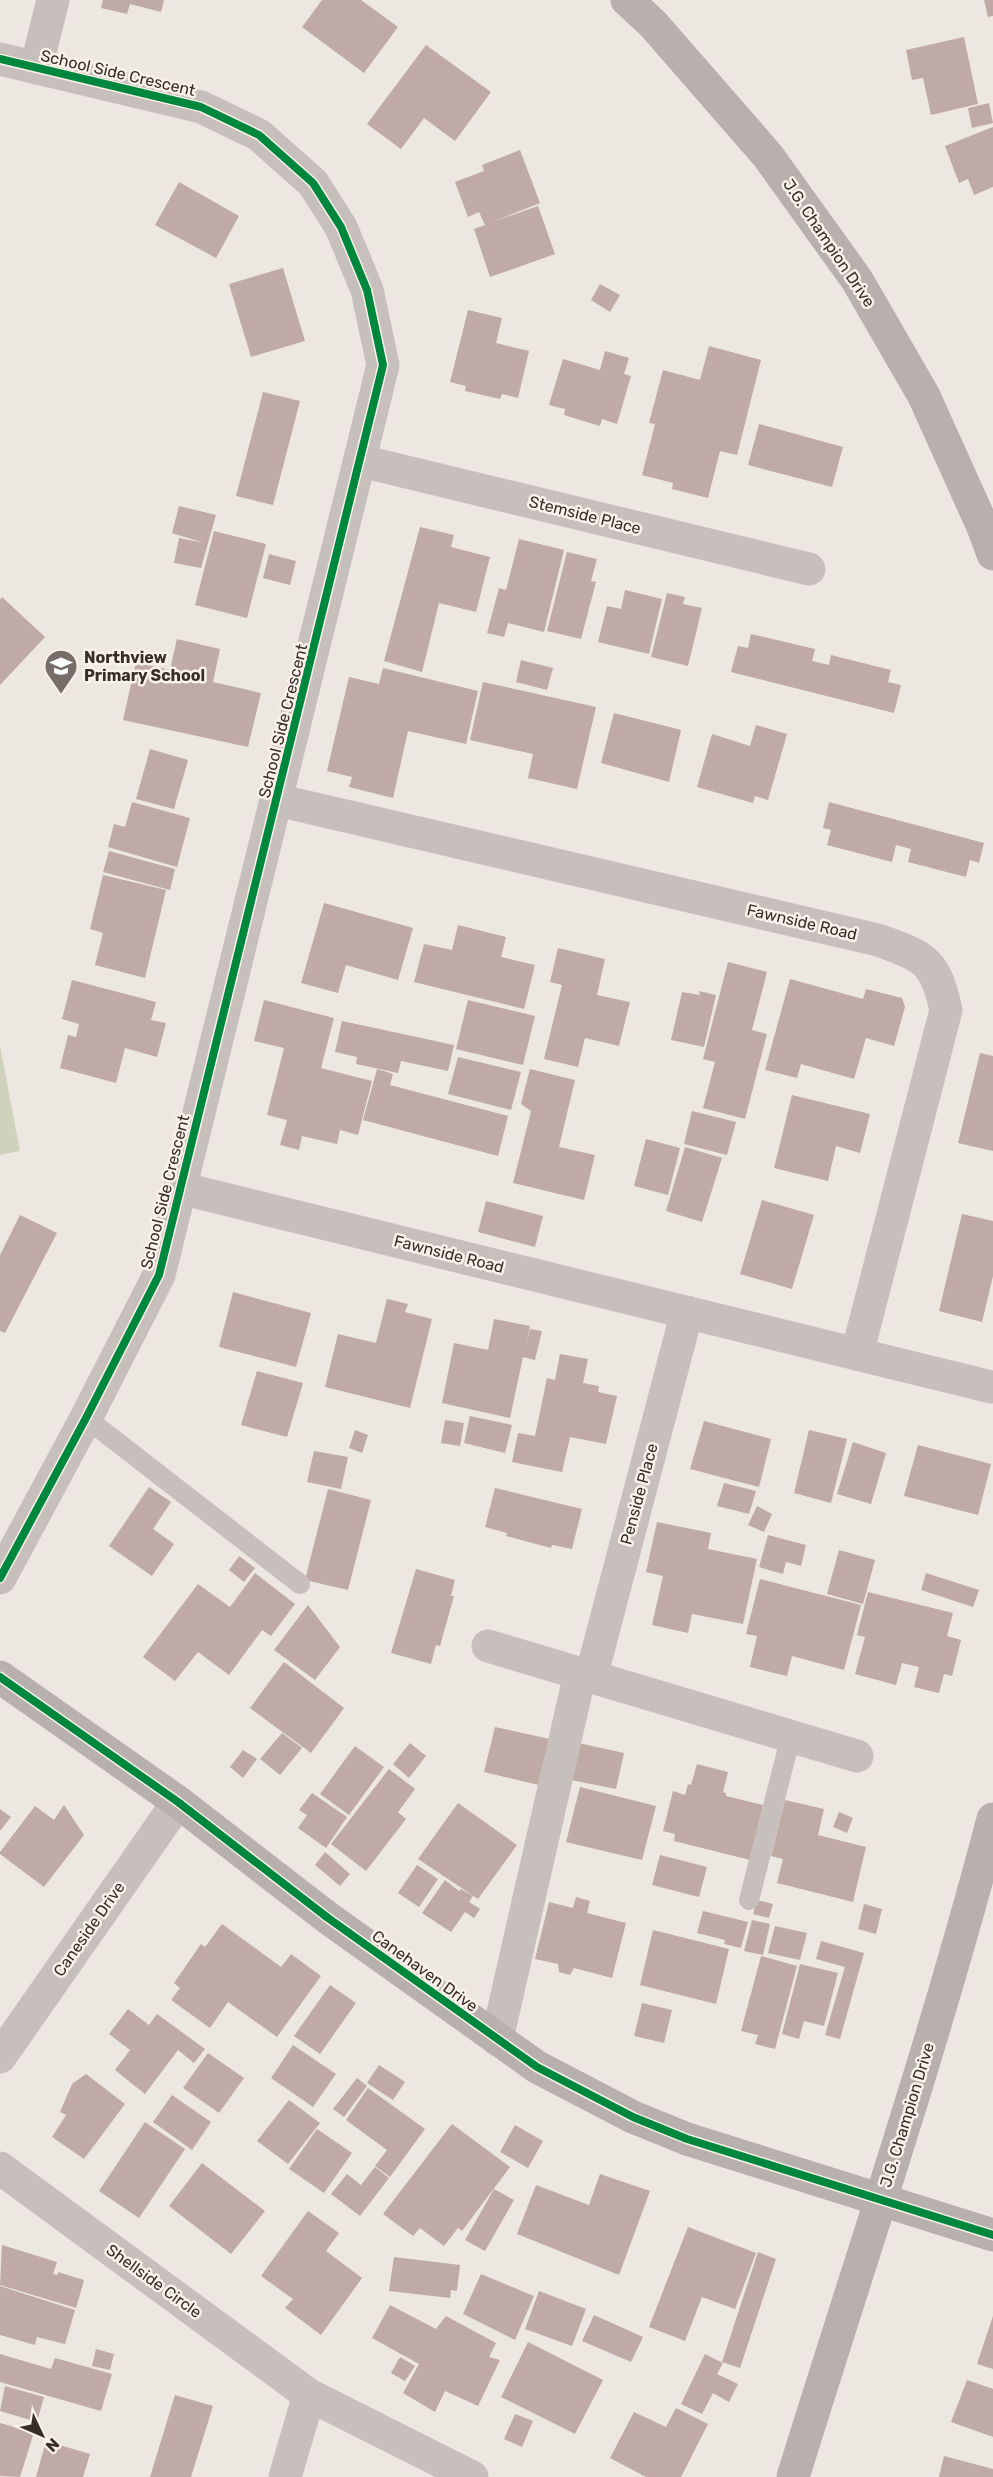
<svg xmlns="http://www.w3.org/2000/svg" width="993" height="2477" font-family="Rubik,sans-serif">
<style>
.pitch{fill:#cfd2bd}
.building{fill:#bfaaa5}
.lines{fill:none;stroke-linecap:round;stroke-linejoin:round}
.lane{stroke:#c6bfbb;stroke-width:20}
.street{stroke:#c6bfbb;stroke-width:33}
.secondary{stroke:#b7b0ac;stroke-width:33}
.cycleway-casing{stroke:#f9f1ea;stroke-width:11}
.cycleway{stroke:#00873e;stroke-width:8}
.labels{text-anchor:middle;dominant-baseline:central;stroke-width:5;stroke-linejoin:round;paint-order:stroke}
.street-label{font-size:16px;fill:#372d29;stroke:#f9f1ea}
.poi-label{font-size:16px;font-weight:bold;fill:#372d29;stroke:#f9f1ea;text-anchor:start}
</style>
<rect width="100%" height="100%" fill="#ede7e2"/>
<!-- pitch -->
<polygon class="pitch" points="0,1046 20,1151 0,1155"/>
<!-- building -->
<g class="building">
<polygon points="103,0 164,0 161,12 130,4 127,14 101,8"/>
<polygon points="322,0 361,0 398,27 364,73 302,27"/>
<polygon points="984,0 993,0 993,16 988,17"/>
<polygon points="964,37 978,104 931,115 923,78 912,80 906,50"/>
<polygon points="426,45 491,92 455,141 424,118 401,149 367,124"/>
<polygon points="989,103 993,123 972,128 968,108"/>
<polygon points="993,127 993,187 974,195 968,179 959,183 945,146"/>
<polygon points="520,150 540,203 492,222 538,206 555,254 490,277 474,229 485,225 479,212 468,217 455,182 484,171 482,165"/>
<polygon points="179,182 239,216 216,258 155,225"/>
<polygon points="283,268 305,341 251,357 229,284"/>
<polygon points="600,284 620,295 610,312 591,300"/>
<polygon points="468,310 502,318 496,343 529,351 518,398 502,394 500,399 465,391 466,386 450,382"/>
<polygon points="709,346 761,360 737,455 720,451 708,498 672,489 673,483 642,475 655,424 649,423 663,370 700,380"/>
<polygon points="605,351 629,358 624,374 631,376 617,424 602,419 600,426 564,415 565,409 549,405 563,359 600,370"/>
<polygon points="263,392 300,401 273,505 236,496"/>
<polygon points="759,424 843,447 832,487 748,465"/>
<polygon points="179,506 216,515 201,568 174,563 179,538 204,543 172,533"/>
<polygon points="420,527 454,535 451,547 490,557 476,612 439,603 422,672 384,661"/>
<polygon points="214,531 266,544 247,618 195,605"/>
<polygon points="519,539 564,550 544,632 508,623 504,637 487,633 499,588 506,590"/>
<polygon points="567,552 597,559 591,581 596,582 581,639 547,631"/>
<polygon points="269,554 296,561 290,585 263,578"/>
<polygon points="625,590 662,599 649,654 598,642 607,606 621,609"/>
<polygon points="667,593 685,597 683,604 702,608 688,666 651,657"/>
<polygon points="2,597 45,637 0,685 0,600"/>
<polygon points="751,634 815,649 812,661 829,665 831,655 891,670 888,682 901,685 894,713 731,672 738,646 748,648"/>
<polygon points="177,639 220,649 213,682 261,693 248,747 123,720 136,662 170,670"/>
<polygon points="521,660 553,668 547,690 516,682"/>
<polygon points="383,668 478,691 466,744 408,731 393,798 349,787 352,777 327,771 349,677 379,684"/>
<polygon points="483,682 596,707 577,789 528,778 533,754 470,740"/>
<polygon points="614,713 681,730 669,782 601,763"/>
<polygon points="756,725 787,734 768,800 755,796 753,803 697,787 712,734 750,746"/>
<polygon points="150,749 188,760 174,809 136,799"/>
<polygon points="132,802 190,818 177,867 108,847 114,824 125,827"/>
<polygon points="829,802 984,843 979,863 970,860 966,877 908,862 911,849 896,845 892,862 827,845 831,830 823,828"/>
<polygon points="109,851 175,869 170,890 103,872"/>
<polygon points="103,875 166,890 145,978 95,965 103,933 90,929"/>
<polygon points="324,903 413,928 398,980 346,965 338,993 301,983"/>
<polygon points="458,925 506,937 501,957 535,965 524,1009 414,982 424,944 452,950"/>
<polygon points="558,948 605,959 597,995 630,1002 619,1046 585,1038 578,1067 544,1059 562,985 550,982"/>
<polygon points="728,962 767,972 752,1030 767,1034 745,1119 703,1108 715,1062 703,1059"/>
<polygon points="790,979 863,999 866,989 902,998 905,1007 894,1046 866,1038 854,1079 801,1064 797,1078 765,1070"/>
<polygon points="72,980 156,1002 151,1020 166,1023 157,1057 125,1048 116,1083 60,1068 68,1035 76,1037 79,1024 62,1019"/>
<polygon points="699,991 716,995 704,1047 671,1040 682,992 700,995"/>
<polygon points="264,1000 334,1018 321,1068 372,1081 358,1135 340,1130 337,1144 302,1136 299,1150 280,1145 287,1120 267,1115 284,1048 254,1041"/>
<polygon points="468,1000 535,1016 523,1065 456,1049"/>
<polygon points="342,1021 454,1045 448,1071 401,1061 398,1073 356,1064 357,1057 335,1052"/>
<polygon points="980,1053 993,1056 993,1151 958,1143"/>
<polygon points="458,1057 521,1072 511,1110 448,1094"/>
<polygon points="377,1069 393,1074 390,1085 508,1116 498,1156 363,1120"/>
<polygon points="530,1069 575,1080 559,1147 595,1155 584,1200 513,1183 531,1111 521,1104"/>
<polygon points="792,1095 870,1114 860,1153 836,1146 828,1181 774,1168"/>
<polygon points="692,1111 736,1122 727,1155 684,1144"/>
<polygon points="646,1139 680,1148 668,1195 634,1186"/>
<polygon points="685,1147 722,1158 702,1222 666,1211"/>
<polygon points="762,1200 814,1215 792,1289 740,1274"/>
<polygon points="486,1201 543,1216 535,1247 478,1232"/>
<polygon points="962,1214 993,1221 993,1276 982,1322 939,1311"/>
<polygon points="20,1215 57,1233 5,1333 0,1331 0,1255"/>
<polygon points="233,1292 311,1313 296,1367 219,1347"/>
<polygon points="387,1299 408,1304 405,1312 432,1319 410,1408 325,1387 338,1334 376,1343"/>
<polygon points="494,1319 530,1326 526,1345 530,1329 542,1331 535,1360 523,1357 510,1418 442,1403 454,1343 488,1350"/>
<polygon points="560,1354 588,1359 583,1383 599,1386 598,1392 617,1396 606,1444 570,1437 562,1472 512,1462 518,1433 535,1436 547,1378 555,1380"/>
<polygon points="257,1371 303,1383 287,1437 241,1425"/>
<polygon points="470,1416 512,1425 505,1453 464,1443"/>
<polygon points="445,1420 464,1423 460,1446 441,1443"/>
<polygon points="704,1421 771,1439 759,1487 690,1469"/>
<polygon points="355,1430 368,1435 362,1453 349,1448"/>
<polygon points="809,1430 847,1439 831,1503 794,1493"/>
<polygon points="853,1442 886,1453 871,1504 837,1494"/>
<polygon points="918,1445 991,1464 978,1515 904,1496"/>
<polygon points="314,1451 348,1457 341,1489 307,1482"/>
<polygon points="724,1483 756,1491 749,1514 717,1506"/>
<polygon points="149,1487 171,1502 153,1529 174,1544 152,1576 109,1546"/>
<polygon points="495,1488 582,1509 572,1549 552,1545 551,1548 506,1536 507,1533 485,1527"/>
<polygon points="328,1489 371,1500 348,1590 305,1580"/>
<polygon points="757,1506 772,1514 764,1532 748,1525"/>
<polygon points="657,1522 711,1533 708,1549 757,1559 743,1624 692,1614 688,1633 652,1625 663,1576 646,1572"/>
<polygon points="768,1535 806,1545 801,1566 786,1562 783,1574 759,1567"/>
<polygon points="839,1550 875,1560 863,1604 827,1594"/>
<polygon points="239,1556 255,1568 244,1582 229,1570"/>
<polygon points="416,1569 455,1580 451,1596 454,1596 440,1646 436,1645 431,1664 391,1653"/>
<polygon points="255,1573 295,1604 271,1636 262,1630 229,1675 198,1652 175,1681 143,1657 198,1584 230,1607"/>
<polygon points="926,1573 979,1590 973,1607 921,1590"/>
<polygon points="760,1579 861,1605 844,1670 792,1656 787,1676 750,1667 757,1636 746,1634"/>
<polygon points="868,1592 953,1613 947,1636 961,1640 952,1676 944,1674 939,1693 914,1687 919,1667 902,1663 896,1685 855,1674 865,1637 857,1635"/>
<polygon points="308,1605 340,1647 315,1680 274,1650"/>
<polygon points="284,1662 344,1708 311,1753 250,1708"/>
<polygon points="495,1727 554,1740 543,1786 484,1772"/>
<polygon points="282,1733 302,1748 280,1775 260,1759"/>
<polygon points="574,1742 624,1753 616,1789 566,1779"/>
<polygon points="410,1743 426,1756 409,1778 393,1764"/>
<polygon points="355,1746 384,1767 349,1815 320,1794"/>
<polygon points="243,1750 257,1759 243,1778 230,1767"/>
<polygon points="697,1764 728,1772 723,1792 726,1793 726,1796 763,1805 750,1860 674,1841 675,1834 663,1831 673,1791 685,1795 688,1784 691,1785"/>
<polygon points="389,1769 415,1789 398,1812 406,1819 366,1871 331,1844"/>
<polygon points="580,1787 656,1806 642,1860 566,1842"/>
<polygon points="312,1793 347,1817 326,1848 298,1828 307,1815 299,1810"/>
<polygon points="785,1800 824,1809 818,1835 866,1847 853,1902 777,1883 783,1859 771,1856"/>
<polygon points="458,1803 517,1845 478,1899 418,1859"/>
<polygon points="64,1805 84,1835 44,1887 0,1854 0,1852 35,1806 54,1820"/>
<polygon points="0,1809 11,1817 0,1831"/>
<polygon points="839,1812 853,1818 847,1833 833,1827"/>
<polygon points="325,1852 350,1874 340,1886 315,1865"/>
<polygon points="660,1855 707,1867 699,1897 652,1885"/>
<polygon points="417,1865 438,1879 419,1907 398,1893"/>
<polygon points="445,1880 459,1891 461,1889 473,1896 469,1902 480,1909 474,1918 465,1912 451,1932 422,1913"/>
<polygon points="576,1897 590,1901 587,1913 626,1923 612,1978 574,1968 570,1975 559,1972 558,1964 535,1959 549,1902 573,1908"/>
<polygon points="757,1900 773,1904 769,1918 753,1914"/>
<polygon points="864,1904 882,1909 876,1934 858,1929"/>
<polygon points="703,1911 748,1922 741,1948 724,1944 725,1940 697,1933"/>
<polygon points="752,1920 770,1924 763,1955 744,1951"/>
<polygon points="222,1924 281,1967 291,1954 321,1976 277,2037 228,2002 210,2028 171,2000 180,1988 174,1983 201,1944 205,1947"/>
<polygon points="775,1926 807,1933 800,1960 768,1953"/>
<polygon points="653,1930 729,1949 716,2004 640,1985"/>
<polygon points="821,1941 864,1953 840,2039 825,2035 845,1967 816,1959"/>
<polygon points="761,1956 797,1966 775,2049 755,2044 758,2035 741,2031"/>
<polygon points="800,1964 838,1973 824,2026 804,2021 799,2039 782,2034"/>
<polygon points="330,1985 356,2003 320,2054 294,2036"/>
<polygon points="642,2003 672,2010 664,2043 634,2036"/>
<polygon points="128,2009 149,2025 157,2014 205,2049 194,2063 178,2050 145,2094 115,2070 130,2050 109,2034"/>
<polygon points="293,2045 336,2074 313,2107 271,2078"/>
<polygon points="208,2053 244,2078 219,2113 183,2088"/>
<polygon points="379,2065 405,2082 393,2100 367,2083"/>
<polygon points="86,2074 125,2104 84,2159 52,2137 66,2115 60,2112 72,2084"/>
<polygon points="357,2078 367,2086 344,2117 333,2109"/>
<polygon points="368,2088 425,2129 390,2177 375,2166 387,2150 346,2120"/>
<polygon points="172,2095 211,2122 192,2150 153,2122"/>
<polygon points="289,2100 320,2123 288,2164 257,2141"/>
<polygon points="145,2122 185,2149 139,2218 99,2191"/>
<polygon points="452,2124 510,2167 462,2231 458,2228 444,2246 420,2228 413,2236 383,2214"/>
<polygon points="515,2125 543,2141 528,2168 500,2152"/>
<polygon points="317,2129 352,2153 324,2193 289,2169"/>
<polygon points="202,2163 265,2211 231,2254 169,2206"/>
<polygon points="375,2167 389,2178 360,2216 331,2194 347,2174 361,2185"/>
<polygon points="600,2174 650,2191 619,2275 517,2234 536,2185 589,2205"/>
<polygon points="494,2189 514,2200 485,2251 465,2240"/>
<polygon points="308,2211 339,2233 326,2251 362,2278 321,2335 285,2308 293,2299 261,2276"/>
<polygon points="688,2227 756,2253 735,2309 702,2297 685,2341 649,2327"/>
<polygon points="2,2245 57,2262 53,2274 58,2275 58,2272 84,2280 76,2308 0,2285"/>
<polygon points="758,2252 776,2259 740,2368 722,2362"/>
<polygon points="394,2257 460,2265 457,2291 451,2290 450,2298 389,2291"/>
<polygon points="481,2274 534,2296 515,2340 463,2314"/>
<polygon points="0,2286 75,2310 65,2344 37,2337 35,2345 0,2335"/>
<polygon points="539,2291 586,2309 572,2346 525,2329"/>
<polygon points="390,2305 436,2329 446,2316 496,2343 489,2357 500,2360 478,2406 445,2391 435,2412 403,2393 419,2364 372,2338"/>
<polygon points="594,2315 643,2337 631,2362 582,2341"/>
<polygon points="993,2316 993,2369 977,2364"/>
<polygon points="528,2342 603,2380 575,2434 501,2397"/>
<polygon points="96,2349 114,2354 110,2370 92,2366"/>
<polygon points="0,2354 51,2369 55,2358 112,2374 101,2411 0,2382"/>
<polygon points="705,2354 723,2363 717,2374 738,2384 729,2402 713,2393 702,2414 681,2404"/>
<polygon points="400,2357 415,2366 405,2381 391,2373"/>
<polygon points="967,2380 993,2389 993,2437 951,2422"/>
<polygon points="5,2386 44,2397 37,2422 0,2411"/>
<polygon points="175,2395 213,2406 191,2477 150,2477"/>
<polygon points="676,2408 708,2424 681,2477 646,2477 610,2458 634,2412 666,2427"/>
<polygon points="515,2414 533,2421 522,2447 504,2439"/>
<polygon points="0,2423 34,2432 20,2477 0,2476"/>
<polygon points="46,2441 90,2454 83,2477 36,2477"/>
<polygon points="944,2456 993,2469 993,2477 939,2477"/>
</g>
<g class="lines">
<!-- lane -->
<g class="lane">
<polyline points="86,1418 300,1584"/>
<polyline points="749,1900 791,1736"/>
</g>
<!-- street -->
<g class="street">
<polyline points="0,59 201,107 259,135 313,183 341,227 367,290 383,365 159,1275 86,1418 0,1578"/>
<polyline points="36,68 53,0"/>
<polyline points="361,461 809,569"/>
<path d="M277,800L878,940C924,957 935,959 946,1010L857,1354"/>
<polyline points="180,1188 991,1387"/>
<polyline points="488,1646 857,1756"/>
<polyline points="591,1677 687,1312"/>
<polyline points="497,2039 580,1674"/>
<polyline points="0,2057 178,1802"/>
<polyline points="0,2168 309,2395 472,2477"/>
<polyline points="285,2477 309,2395"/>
</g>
<!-- secondary -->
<g class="secondary">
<polyline points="627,0 653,24 768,156 857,280 924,396 983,527 993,554"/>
<polyline points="0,1677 178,1802 328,1918 537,2067 633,2117 687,2139 993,2235"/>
<path d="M793,2477C861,2258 935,2041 993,1819"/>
</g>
<!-- cycleway casing -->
<g class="cycleway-casing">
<g id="cycleway">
<polyline points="0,59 201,107 259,135 313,183 341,227 367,290 383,365 159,1275 86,1418 0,1578"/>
<polyline points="0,1677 178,1802 328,1918 537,2067 633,2117 687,2139 993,2235"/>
</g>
</g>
<!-- cycleway -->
<use href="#cycleway" class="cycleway"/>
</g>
<!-- icons -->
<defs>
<g id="school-pin" transform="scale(1.725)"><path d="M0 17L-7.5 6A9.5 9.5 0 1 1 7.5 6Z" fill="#776e6a" stroke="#f9f1ea"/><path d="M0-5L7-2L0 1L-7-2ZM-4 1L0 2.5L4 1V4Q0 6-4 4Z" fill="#fff"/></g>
</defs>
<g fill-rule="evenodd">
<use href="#school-pin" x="61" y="666"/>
</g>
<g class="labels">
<!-- street labels -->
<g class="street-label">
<text transform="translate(118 73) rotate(13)">School Side Crescent</text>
<text transform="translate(829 243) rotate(56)">J.G. Champion Drive</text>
<text transform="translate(585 515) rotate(14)">Stemside Place</text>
<text transform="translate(283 721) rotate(-76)">School Side Crescent</text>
<text transform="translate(802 922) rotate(13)">Fawnside Road</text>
<text transform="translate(165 1192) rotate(-76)">School Side Crescent</text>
<text transform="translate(449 1254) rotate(14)">Fawnside Road</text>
<text transform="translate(639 1494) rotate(-75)">Penside Place</text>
<text transform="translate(89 1929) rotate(-55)">Caneside Drive</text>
<text transform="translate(425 1971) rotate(36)">Canehaven Drive</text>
<text transform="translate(907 2115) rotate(-73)">J.G. Champion Drive</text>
<text transform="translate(154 2281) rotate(36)">Shellside Circle</text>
</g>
<!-- poi labels -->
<g class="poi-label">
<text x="84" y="657">Northview<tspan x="84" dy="18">Primary School</tspan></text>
</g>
</g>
<!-- north arrow -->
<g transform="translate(42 2435) rotate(134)" stroke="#f9f1ea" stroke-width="4.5" paint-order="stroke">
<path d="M0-4.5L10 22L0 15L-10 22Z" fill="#372d29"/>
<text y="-9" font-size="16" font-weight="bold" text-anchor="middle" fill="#372d29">N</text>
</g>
</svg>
